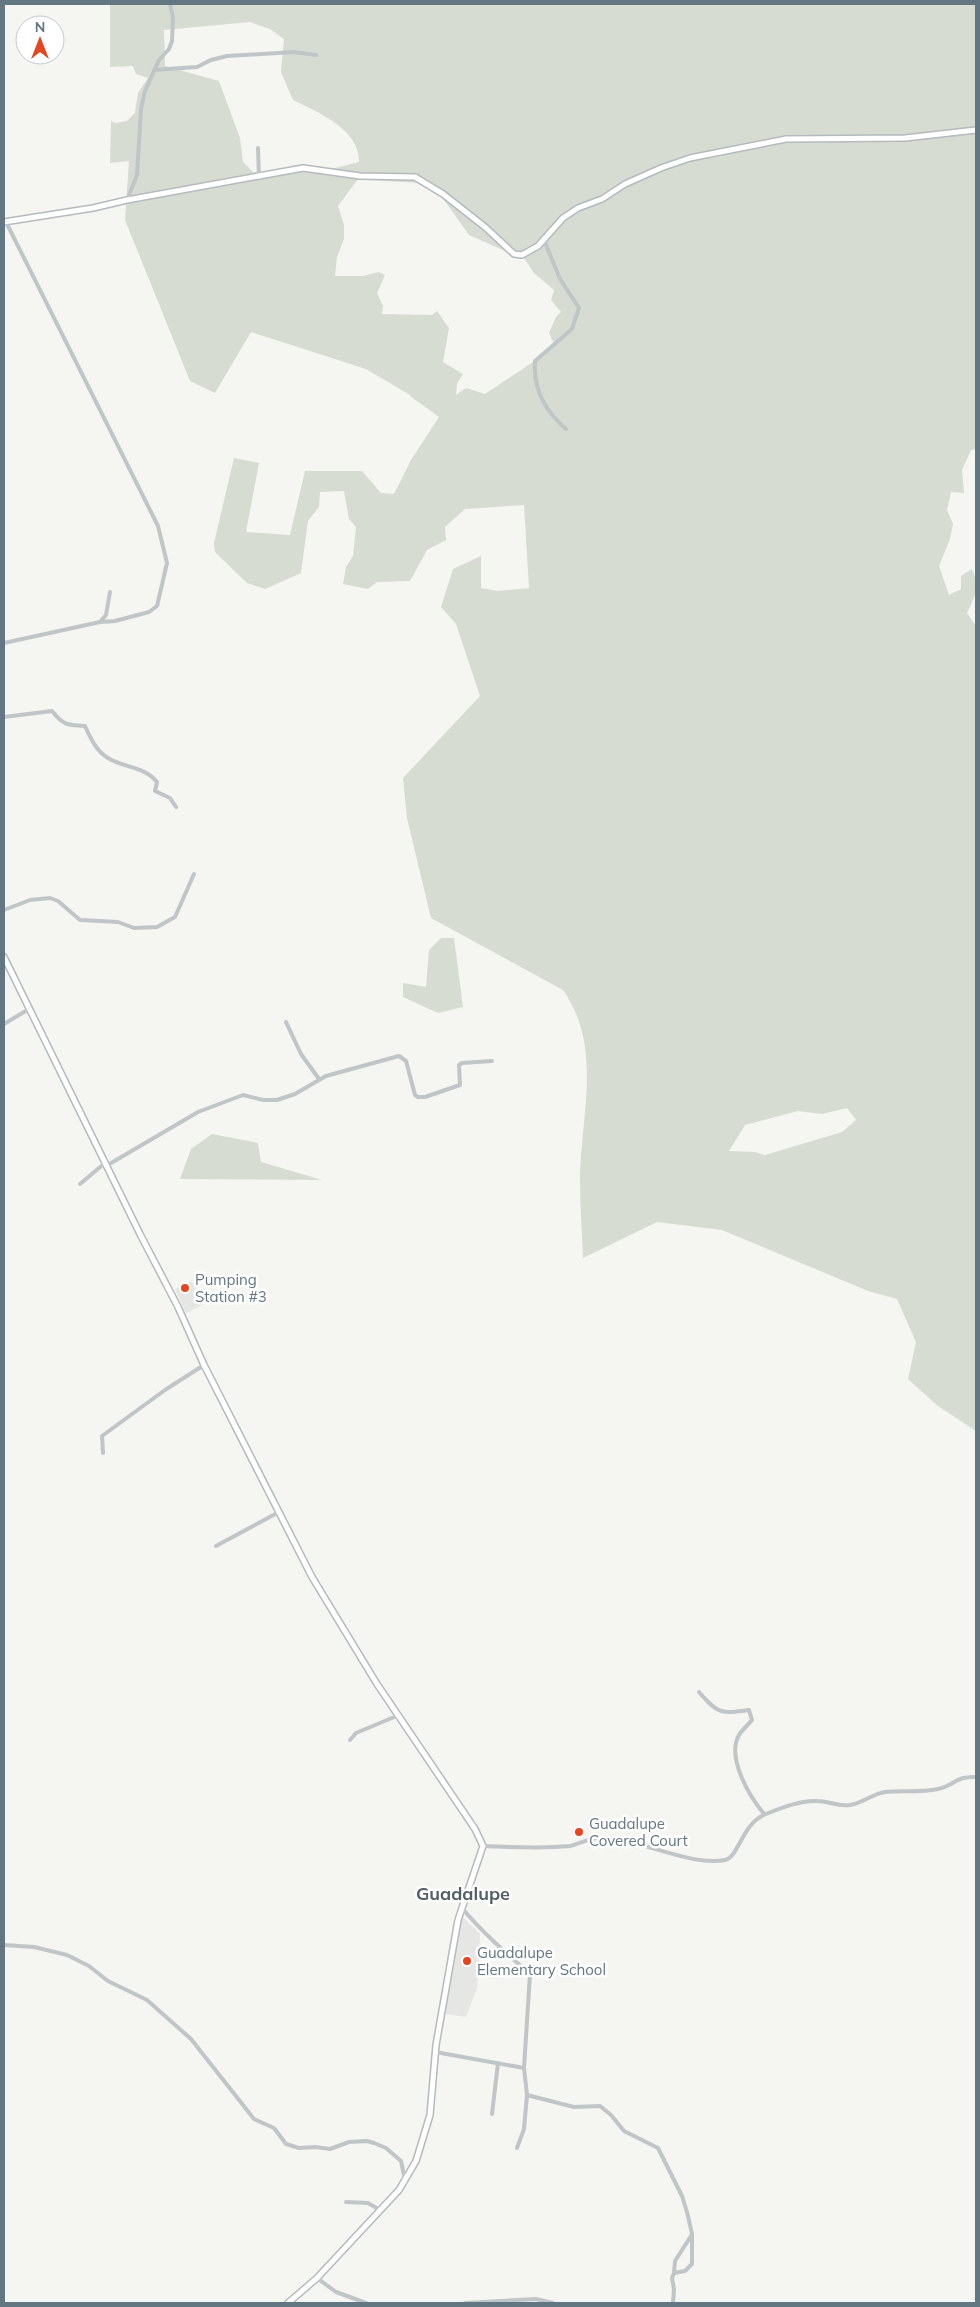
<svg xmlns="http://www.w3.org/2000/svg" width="980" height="2307" font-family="Mulish,sans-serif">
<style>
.built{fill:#e6e7e5}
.green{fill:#d6dcd2;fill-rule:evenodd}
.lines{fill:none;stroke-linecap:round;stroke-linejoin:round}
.secondary-casing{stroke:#b4babe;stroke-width:8}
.street{stroke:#c0c5c7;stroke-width:4}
.secondary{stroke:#fff;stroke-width:5}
.poi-dot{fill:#e64521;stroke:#fff;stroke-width:2}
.labels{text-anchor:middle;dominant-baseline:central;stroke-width:5;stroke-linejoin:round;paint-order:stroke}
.poi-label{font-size:15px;fill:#637783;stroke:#fff;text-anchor:start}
.quarter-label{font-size:18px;font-weight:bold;fill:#525f68;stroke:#fff}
</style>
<rect width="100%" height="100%" fill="#f5f5f1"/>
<!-- built -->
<g class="built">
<polygon points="192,1281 203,1305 186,1313 175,1289"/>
<polygon points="462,1916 480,1934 477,1988 466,2017 445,2014"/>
</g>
<!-- green -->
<g class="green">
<path d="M110,4H976V449L971,450L962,470L964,493L951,492L947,510L953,524L950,539L939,566L949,595L961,589V576L972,569C980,586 975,597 967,613L976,626V1431L938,1406L908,1379L916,1342L897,1299L868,1291L722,1230L657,1222L583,1258C582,1232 580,1205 580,1178C581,1115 603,1047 563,990L431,918L407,818L403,778L480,696L456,624L441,607L453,569L481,556V588L498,591L529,588L524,505L465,509L445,527L446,540L427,550L410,581L377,582L368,589L343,584L346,567L353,556L356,527L349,519L344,491L320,492L319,507L308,521L301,573L265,589L247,583L215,552L214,543L234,458L259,463L246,532L290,535L305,471H362L381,493L394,494L411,460L439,417L410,396V395L366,369L251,332L215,393L190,381L125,220L129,161L110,163L111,121L116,123L127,121L135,113L138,93L148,78L136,74L133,66L110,67ZM250,22L270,29L284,39L281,72L293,100C317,112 360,129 359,162L331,169L303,164L263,173L253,172L243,162L240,138L219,81L165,66L164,30ZM358,179L417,183L442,197L469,235L514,255H522L534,273L554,290L551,300L561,312L556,317L549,333L554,344L533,362L485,394L466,388L456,395L457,383L463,374L443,362L449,328L437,311L432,315L382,314L383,306L377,293L385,275L379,272L363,276H335L337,257L344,239V225L338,206ZM847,1108L856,1120L842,1132L765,1155L755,1152L729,1151L745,1125L798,1111L822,1114Z"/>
<polygon points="441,938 454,938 463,1007 438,1013 403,997 403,983 426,987 429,950"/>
<polygon points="212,1134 258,1143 261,1162 322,1180 180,1179 191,1149"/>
</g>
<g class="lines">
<!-- secondary casing -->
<g class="secondary-casing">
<g id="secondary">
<polyline points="4,222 93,208 127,200 303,168 360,176 415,177 443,194 485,227 514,254 522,255 538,246 563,218 578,208 602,199 625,184 661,168 690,158 786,139 905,138 976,130"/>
<polyline points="4,957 141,1236 178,1307 204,1365 312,1577 377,1684 475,1829 483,1846 458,1920 436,2045 430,2115 416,2161 399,2190 317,2278 288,2303"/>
</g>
</g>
<!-- street -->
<g class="street">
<polyline points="154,70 197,67 211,60 227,56 294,52 316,55"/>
<polyline points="258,148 259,177"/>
<polyline points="127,200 137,175 141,109 145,91 159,60 169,49 172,41 173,18 170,4"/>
<polyline points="6,222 158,526 167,563 157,606 149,612 115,621 100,622"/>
<path d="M544,240L560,279L579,308L572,329L535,361C533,388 545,411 566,429"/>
<polyline points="4,643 100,622 106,615 110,592"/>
<path d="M4,717L52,711C63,725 67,725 85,726C90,737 96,751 108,758C124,768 144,766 157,782L155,791L170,798L176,807"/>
<polyline points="4,910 30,900 50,898 58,901 80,920 118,922 134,928 157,927 175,917 194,874"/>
<polyline points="286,1022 301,1054 319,1079"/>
<polyline points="4,1024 29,1009"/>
<polyline points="106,1166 198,1112 243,1095 263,1100 277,1100 295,1094 326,1076 399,1056 406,1061 415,1095 418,1097 425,1097 460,1085 459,1065 462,1063 492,1061"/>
<polyline points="80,1184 105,1163"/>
<polyline points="103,1453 102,1436 165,1390 204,1365"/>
<polyline points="216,1546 279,1512"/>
<path d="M699,1692C718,1714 721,1714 749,1710L752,1720C748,1725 742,1730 739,1735C726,1758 750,1797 764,1814"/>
<polyline points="350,1740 356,1733 399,1715"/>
<path d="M483,1846C512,1847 541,1849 570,1846C580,1844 589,1838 599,1838C637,1837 689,1867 725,1860C739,1857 742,1823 766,1814C781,1808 801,1800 817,1801C829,1801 838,1807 850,1805C863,1803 872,1794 885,1792C904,1790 918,1793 938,1789C954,1786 955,1776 976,1777"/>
<path d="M461,1907C482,1932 506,1953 530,1974L524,2068L527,2095L574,2107L600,2106L611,2115L624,2131L658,2148L682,2196L687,2212L692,2234V2264L685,2271L674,2273"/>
<polyline points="4,1945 34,1947 67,1955 89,1966 108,1981 147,2000 191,2039 254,2119 274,2128 286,2144 299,2148 315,2147 330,2149 349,2142 367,2141 374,2143 386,2148 401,2161 405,2180"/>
<polyline points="435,2052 524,2068"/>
<polyline points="492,2114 498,2063"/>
<polyline points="517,2148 524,2129 527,2095"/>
<polyline points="346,2202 368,2203 380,2210"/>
<polyline points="317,2278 336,2292 366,2303"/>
<polyline points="465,2303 536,2299 553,2303"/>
<polyline points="673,2303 674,2289 672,2278 674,2273 675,2261 691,2236"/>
</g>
<!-- secondary -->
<use href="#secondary" class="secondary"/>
</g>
<!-- markers -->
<g class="poi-dot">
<circle cx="185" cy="1288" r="5"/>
<circle cx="579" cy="1832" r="5"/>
<circle cx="467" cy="1961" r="5"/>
</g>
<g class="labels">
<!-- poi labels -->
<g class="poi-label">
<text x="195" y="1279">Pumping<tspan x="195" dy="17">Station #3</tspan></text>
<text x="589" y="1823">Guadalupe<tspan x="589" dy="17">Covered Court</tspan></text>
<text x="477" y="1952">Guadalupe<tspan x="477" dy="17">Elementary School</tspan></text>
</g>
<!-- quarter labels -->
<g class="quarter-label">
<text x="463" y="1893">Guadalupe</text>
</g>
</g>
<!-- border -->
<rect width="980" height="2307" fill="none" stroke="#637783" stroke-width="10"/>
<!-- north arrow -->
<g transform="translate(40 40)"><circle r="24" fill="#ffffff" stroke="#c1c9cd"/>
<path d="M0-4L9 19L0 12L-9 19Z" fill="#e64521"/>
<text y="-8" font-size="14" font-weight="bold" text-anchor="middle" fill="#637783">N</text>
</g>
</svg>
